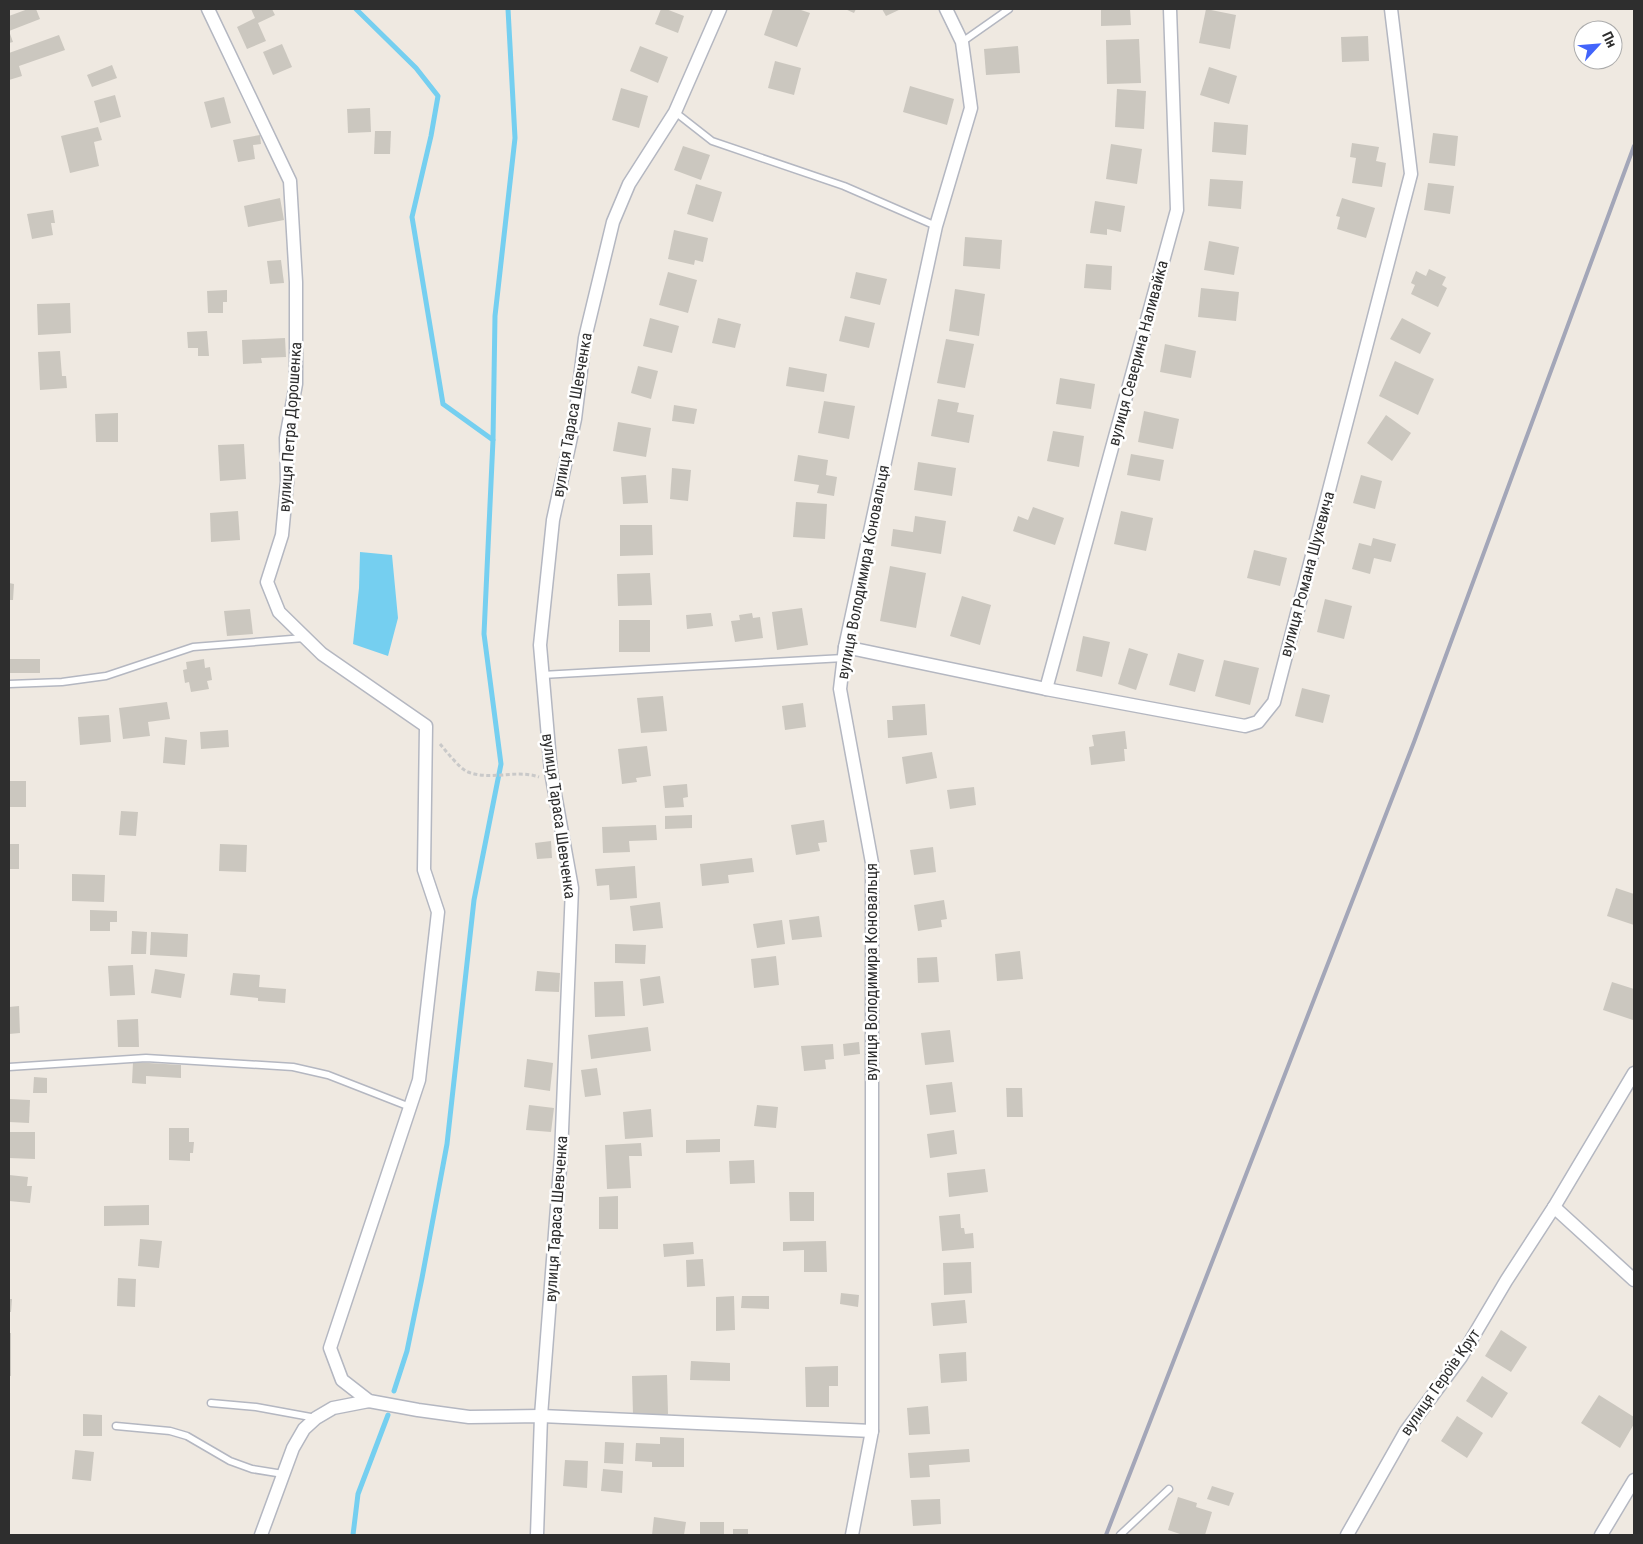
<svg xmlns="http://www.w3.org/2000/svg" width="1643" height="1544" font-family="'Roboto Condensed',sans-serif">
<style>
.water{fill:#75cff0}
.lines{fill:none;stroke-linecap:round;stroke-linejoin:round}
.stream{stroke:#75cff0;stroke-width:5}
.building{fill:#cbc7bf}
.service-casing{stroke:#b4b7c1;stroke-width:9}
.minor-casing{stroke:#b4b7c1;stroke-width:15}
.path{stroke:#c9c9c9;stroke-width:3;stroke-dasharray:4 2.5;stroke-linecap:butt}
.service{stroke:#fff;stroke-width:6}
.minor{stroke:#fff;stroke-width:12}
.rail{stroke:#a3a6b8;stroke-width:4}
.labels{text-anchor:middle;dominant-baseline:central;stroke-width:5;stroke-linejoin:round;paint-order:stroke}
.street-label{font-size:16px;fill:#2e2e2e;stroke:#fff}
</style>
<rect width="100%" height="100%" fill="#efe9e1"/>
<!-- water -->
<polygon class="water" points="360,552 392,555 398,618 388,656 353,644 359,588"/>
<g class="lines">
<!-- stream -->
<g class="stream">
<polyline points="356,9 416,68 438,96 431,136 412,217 443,404 493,440 484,634 501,764 474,900 447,1144 422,1278 407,1351 394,1391"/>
<polyline points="493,440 495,316 515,138 508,9"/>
<polyline points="353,1535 358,1494 388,1415"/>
</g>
</g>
<!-- building -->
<g class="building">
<polygon points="28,9 36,9 40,19 9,31 9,16"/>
<polygon points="251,9 272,9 275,15 258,23 266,41 247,49 237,27 255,18"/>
<polygon points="661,9 666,9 684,16 678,33 655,24"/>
<polygon points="773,9 798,9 810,13 797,47 764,35"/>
<polygon points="845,9 856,9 854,13"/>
<polygon points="882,9 901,9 886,16"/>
<polygon points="1101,9 1130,9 1131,25 1101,26"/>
<polygon points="1206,9 1236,15 1230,49 1199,43"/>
<polygon points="9,31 13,42 9,43"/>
<polygon points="59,35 65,50 19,66 22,76 9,80 9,53"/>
<polygon points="1368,36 1369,61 1342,62 1341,37"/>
<polygon points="1139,39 1141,83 1107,84 1106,40"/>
<polygon points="282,44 292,67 273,75 263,52"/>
<polygon points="640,46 668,57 658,83 630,71"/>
<polygon points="1018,46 1020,73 986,75 984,49"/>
<polygon points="775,61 801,68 794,95 768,88"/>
<polygon points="112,65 117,78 92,87 87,75"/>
<polygon points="1209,67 1237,76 1229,104 1200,95"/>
<polygon points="910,86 954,99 947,125 903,112"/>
<polygon points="621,88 648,96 639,128 612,120"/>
<polygon points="1117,89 1146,91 1144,129 1115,127"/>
<polygon points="115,95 121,117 100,123 94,101"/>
<polygon points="224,97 231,123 211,128 204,102"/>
<polygon points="370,108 371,132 348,133 347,109"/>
<polygon points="1214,122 1248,125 1246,155 1212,152"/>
<polygon points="98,127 102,140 94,142 99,166 70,173 61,136"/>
<polygon points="375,131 391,131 390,154 374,154"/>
<polygon points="1433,133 1458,136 1455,166 1429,163"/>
<polygon points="260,135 261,144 253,145 255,159 238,162 233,140"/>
<polygon points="1352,143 1379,147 1376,161 1386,163 1382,187 1352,183 1356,158 1350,157"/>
<polygon points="1111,144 1142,149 1137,184 1106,179"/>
<polygon points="683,146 710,155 701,180 674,170"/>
<polygon points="1210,179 1243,181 1241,209 1208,206"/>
<polygon points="1428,183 1454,186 1450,214 1424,210"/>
<polygon points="696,184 722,192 713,222 687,214"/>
<polygon points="280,198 284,220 248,227 244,206"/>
<polygon points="1342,198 1375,208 1366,238 1337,229 1340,217 1336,216"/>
<polygon points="1095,201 1125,206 1121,232 1107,229 1107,235 1090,233"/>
<polygon points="53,210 55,223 51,223 53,235 32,239 27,214"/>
<polygon points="674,230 708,238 703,262 695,260 694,265 668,259"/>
<polygon points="965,237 1002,240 1000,269 963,266"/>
<polygon points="1209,241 1239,247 1234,275 1204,270"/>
<polygon points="281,260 284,283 270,284 267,261"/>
<polygon points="1086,264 1112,266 1111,290 1084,288"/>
<polygon points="1429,269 1446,277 1442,285 1447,288 1438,307 1411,294 1415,285 1411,283 1416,271 1426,276"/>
<polygon points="668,272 697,280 688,313 659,305"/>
<polygon points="856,272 887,279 880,305 850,298"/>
<polygon points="1201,288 1239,292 1236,321 1198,317"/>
<polygon points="955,289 985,294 979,336 949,331"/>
<polygon points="227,290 227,302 223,302 223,313 208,313 207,291"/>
<polygon points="70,303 71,333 38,335 37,304"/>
<polygon points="845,316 875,323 869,348 839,341"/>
<polygon points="650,318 679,326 672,353 643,346"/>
<polygon points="718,318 741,324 735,348 712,343"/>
<polygon points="1402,318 1431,333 1420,354 1390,339"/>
<polygon points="207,331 209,356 198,356 198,348 188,348 187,332"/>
<polygon points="285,338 286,357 261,358 262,363 243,364 242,340"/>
<polygon points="946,339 974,344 965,388 937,383"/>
<polygon points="1165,344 1196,351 1191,378 1160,372"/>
<polygon points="60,351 62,376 66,376 67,388 40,390 38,352"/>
<polygon points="1395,361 1434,379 1418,415 1379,396"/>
<polygon points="638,366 658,371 651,399 631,393"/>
<polygon points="789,367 827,374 824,392 786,386"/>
<polygon points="1060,378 1095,384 1091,409 1056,404"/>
<polygon points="938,399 959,403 957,412 974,415 969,443 931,436"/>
<polygon points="824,401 855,406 849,439 818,433"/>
<polygon points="674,405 697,409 694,424 672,421"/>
<polygon points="1144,411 1179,419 1173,449 1138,442"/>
<polygon points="118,413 118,442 96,442 95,414"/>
<polygon points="1386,415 1411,433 1392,461 1367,443"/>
<polygon points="618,422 651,428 646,457 613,451"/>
<polygon points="1053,431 1084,436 1079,467 1047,461"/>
<polygon points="244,444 246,479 220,481 218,445"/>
<polygon points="1131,454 1164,460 1160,481 1127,475"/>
<polygon points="798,455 828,460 826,475 837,477 834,496 817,493 819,485 794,481"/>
<polygon points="918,462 956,468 952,496 914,490"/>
<polygon points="672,468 691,470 688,501 670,499"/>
<polygon points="646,475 648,503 623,504 621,477"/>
<polygon points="1361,475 1382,481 1375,509 1353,503"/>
<polygon points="796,502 827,504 825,539 793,537"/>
<polygon points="1033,507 1064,518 1055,545 1013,531 1018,516 1028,520"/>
<polygon points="238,511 240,540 211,542 210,513"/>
<polygon points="1121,511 1153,518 1146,551 1114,544"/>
<polygon points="915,516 946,521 941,554 891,546 893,529 913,532"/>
<polygon points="620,525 652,525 653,555 620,556"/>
<polygon points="1373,538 1396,544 1391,562 1374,558 1370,574 1352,569 1359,543 1371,546"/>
<polygon points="1254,550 1287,558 1280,586 1247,578"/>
<polygon points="890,566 926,573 916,628 880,621"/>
<polygon points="650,573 652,605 618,606 617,574"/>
<polygon points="9,583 14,584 13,600 9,600"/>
<polygon points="962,596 991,605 980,645 950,636"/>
<polygon points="1325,599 1352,606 1344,639 1317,632"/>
<polygon points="802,608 808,645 777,650 772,612"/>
<polygon points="250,609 253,634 227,636 224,611"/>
<polygon points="711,613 713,626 687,629 686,615"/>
<polygon points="752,613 753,618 760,617 763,638 735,642 731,621 740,620 739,615"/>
<rect x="619" y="620" width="31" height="32"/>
<polygon points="1083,636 1110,642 1102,677 1076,671"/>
<polygon points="1129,648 1148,654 1136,690 1118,684"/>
<polygon points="1178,653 1204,660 1195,692 1169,685"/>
<rect x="9" y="659" width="31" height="14"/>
<polygon points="204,659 205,668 210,667 212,680 207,681 209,689 191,692 189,682 185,683 183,670 187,669 186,662"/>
<polygon points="1224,660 1259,668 1250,705 1215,696"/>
<polygon points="1302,688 1330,695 1323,723 1295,716"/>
<polygon points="663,696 667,731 641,733 637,698"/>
<polygon points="167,702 170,719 148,722 150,736 123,739 119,708"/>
<polygon points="803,703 806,727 785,730 782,706"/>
<polygon points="925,704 927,735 888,738 887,720 893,720 892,706"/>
<polygon points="109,715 111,742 80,745 78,717"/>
<polygon points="228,730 229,747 201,749 200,732"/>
<polygon points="1125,731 1127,749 1124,749 1125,761 1091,765 1089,747 1094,746 1092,735"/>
<polygon points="165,737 187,740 185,765 163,763"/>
<polygon points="647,746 651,776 636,778 637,782 622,784 618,749"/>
<polygon points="932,752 937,778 906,784 902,757"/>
<rect x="9" y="781" width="17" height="26"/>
<polygon points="687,784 688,797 683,798 684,807 665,808 663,786"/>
<polygon points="974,787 976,805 950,809 947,790"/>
<polygon points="121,811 138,812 136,836 119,835"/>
<polygon points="692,815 692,828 665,829 665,816"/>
<polygon points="824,820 827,842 818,843 820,851 796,855 791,825"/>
<polygon points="656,825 657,840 629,841 630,852 603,853 602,827"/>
<polygon points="551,841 552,858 537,859 535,843"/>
<rect x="9" y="844" width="10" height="25"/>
<polygon points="220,844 247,845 246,872 219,871"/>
<polygon points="933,847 936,872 914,875 910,850"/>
<polygon points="752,858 754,872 728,875 729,883 702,886 700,864"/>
<polygon points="635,866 637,898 610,900 609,885 597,886 595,869"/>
<polygon points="72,874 105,875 104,902 72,901"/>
<polygon points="1616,888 1634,894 1634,925 1607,916"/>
<polygon points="944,900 947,919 941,920 942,927 918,931 914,905"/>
<polygon points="660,902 663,928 633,931 630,906"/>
<polygon points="90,910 117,911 117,922 110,922 110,931 90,931"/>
<polygon points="819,916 822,937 792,940 789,920"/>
<polygon points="782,920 785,944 757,948 753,924"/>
<polygon points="132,931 147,932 146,954 131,954"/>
<polygon points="151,932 188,934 187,957 150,955"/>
<polygon points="615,944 646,945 645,964 615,963"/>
<polygon points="1020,951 1023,979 997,981 995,954"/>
<polygon points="776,956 779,985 754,988 751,959"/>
<polygon points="937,957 939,982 918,983 917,958"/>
<polygon points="133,965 135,995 110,996 108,966"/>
<polygon points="155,969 185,974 181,998 151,993"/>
<polygon points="537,971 560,973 559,992 535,991"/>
<polygon points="233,973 260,975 259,987 286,989 285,1003 258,1001 258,998 230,995"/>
<polygon points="660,976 664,1003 643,1006 640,979"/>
<polygon points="623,981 625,1016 595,1017 594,982"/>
<polygon points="1612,982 1634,989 1634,1015 1633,1020 1603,1010"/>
<polygon points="19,1006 20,1033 9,1034 9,1007"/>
<polygon points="138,1019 139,1047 118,1047 117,1020"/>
<polygon points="648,1027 651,1051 591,1059 588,1035"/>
<polygon points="950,1030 954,1062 925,1065 921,1033"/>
<polygon points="859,1042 860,1054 844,1056 843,1044"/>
<polygon points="833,1044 834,1059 825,1060 826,1069 804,1071 801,1046"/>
<polygon points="527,1059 553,1063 550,1091 524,1087"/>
<polygon points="133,1062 181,1065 181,1078 146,1076 146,1084 132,1083"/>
<polygon points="597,1068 601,1095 585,1097 581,1070"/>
<polygon points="34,1077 47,1078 47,1093 33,1093"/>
<polygon points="952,1082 956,1112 930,1115 926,1085"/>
<polygon points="1006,1088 1022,1088 1023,1117 1007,1117"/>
<polygon points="9,1099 30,1100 29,1123 9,1122"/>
<polygon points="529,1105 554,1108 551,1132 526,1130"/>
<polygon points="757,1105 778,1107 776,1128 754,1126"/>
<polygon points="651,1109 653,1137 625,1139 623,1112"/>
<polygon points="169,1128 189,1128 189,1142 194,1142 193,1153 190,1153 190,1161 169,1160"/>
<polygon points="954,1130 957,1154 930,1158 927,1134"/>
<polygon points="9,1132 35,1132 35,1159 9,1158"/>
<polygon points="720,1139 720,1152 686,1153 686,1140"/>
<polygon points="641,1143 642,1156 629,1156 631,1188 607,1189 605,1145"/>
<polygon points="754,1160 755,1183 730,1184 729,1161"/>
<polygon points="985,1169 988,1192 949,1197 947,1173"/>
<polygon points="9,1175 28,1177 27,1186 32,1186 30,1203 9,1201"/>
<polygon points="789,1192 814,1192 814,1221 790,1221"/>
<polygon points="618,1196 618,1229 599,1229 599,1197"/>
<polygon points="149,1205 149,1225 104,1226 104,1206"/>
<polygon points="960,1214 961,1228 964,1228 965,1234 973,1233 974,1248 942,1251 939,1216"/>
<polygon points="140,1239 162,1241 159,1268 138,1266"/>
<polygon points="826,1241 827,1272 804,1272 804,1250 783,1251 783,1242"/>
<polygon points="693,1242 694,1254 664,1257 663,1244"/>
<polygon points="703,1259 705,1286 687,1287 686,1260"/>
<polygon points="971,1262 972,1293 944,1295 943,1263"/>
<polygon points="118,1278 136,1279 135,1307 117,1306"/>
<polygon points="841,1293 859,1295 858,1307 840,1304"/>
<polygon points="734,1296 735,1330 716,1331 716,1297"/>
<polygon points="742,1296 769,1296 769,1309 741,1308"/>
<polygon points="9,1299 12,1299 11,1312 9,1312"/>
<polygon points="965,1300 967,1323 933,1326 931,1303"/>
<polygon points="1501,1330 1527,1347 1511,1372 1485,1356"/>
<rect x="9" y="1333" width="2" height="43"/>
<polygon points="966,1352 967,1381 941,1383 939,1354"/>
<polygon points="691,1361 730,1363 730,1381 690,1380"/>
<polygon points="838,1366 838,1386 829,1386 829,1407 806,1407 805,1367"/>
<polygon points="667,1375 668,1414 633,1415 632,1376"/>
<polygon points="1482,1376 1508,1393 1492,1418 1466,1401"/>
<polygon points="1599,1395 1634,1417 1634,1424 1620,1448 1581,1423"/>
<polygon points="928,1406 930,1434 909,1435 907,1408"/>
<polygon points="83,1414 102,1415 102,1436 83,1436"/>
<polygon points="1457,1416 1483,1433 1467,1458 1441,1441"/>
<polygon points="660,1437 684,1438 684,1467 652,1467 652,1462 635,1461 636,1443 660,1444"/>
<polygon points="605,1442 624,1443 623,1464 604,1463"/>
<polygon points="969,1449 970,1462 929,1465 930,1477 910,1478 908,1453"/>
<polygon points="75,1450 94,1452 91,1481 72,1479"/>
<polygon points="565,1460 588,1461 587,1488 563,1486"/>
<polygon points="603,1469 623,1471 622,1493 601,1491"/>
<polygon points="1212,1486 1234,1493 1229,1506 1207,1499"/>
<polygon points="1178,1497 1197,1503 1196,1507 1212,1512 1205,1535 1183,1535 1168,1530"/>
<polygon points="940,1499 941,1524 913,1526 911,1500"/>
<polygon points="654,1517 686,1522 684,1535 652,1535"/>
<rect x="700" y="1522" width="24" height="13"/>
<rect x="733" y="1529" width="15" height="6"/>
</g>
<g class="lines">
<!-- service casing -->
<g class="service-casing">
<g id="service">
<polyline points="962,42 1009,9"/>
<polyline points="675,112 712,141 844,186 936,226"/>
<polyline points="542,675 844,658"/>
<polyline points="9,684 62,682 106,676 193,647 304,638"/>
<polyline points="9,1067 146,1058 293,1067 328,1075 410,1107"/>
<polyline points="211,1403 256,1407 316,1418"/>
<polyline points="116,1426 170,1431 187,1436 230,1461 252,1469 283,1474"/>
<polyline points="1120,1535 1169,1489"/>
</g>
</g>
<!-- minor casing -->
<g class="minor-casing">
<g id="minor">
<polyline points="208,9 290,181 296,282 296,384 286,438 287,482 282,535 267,582 279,612 322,654 426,726 424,870 438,912 419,1080 330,1348 342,1380 369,1401 418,1410 469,1417 541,1416 872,1431"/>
<polyline points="845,647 1046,689 1245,726 1258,722 1274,702 1411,174 1391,9"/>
<polyline points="1046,689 1177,210 1170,9"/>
<polyline points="1554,1207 1634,1280"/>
<polyline points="261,1535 293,1448 304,1429 316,1418 333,1408 369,1401"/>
<polyline points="537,1535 541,1416 561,1155 572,888 551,772 540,645 553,520 575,419 585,338 613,222 629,184 675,112 720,9"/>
<polyline points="852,1535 872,1431 872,863 840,689 845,647 936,226 971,108 962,42 946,9"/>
<polyline points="1347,1535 1406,1431 1461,1357 1506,1281 1554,1207 1634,1073"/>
<polyline points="1601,1535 1634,1480"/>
</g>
</g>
<!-- path -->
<path class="path" d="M440,744C446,751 460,769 468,772C491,781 516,769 539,777"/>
<!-- service -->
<use href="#service" class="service"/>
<!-- minor -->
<use href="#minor" class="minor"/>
<!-- rail -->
<polyline class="rail" points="1106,1535 1414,742 1634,146"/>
</g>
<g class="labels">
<!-- street labels -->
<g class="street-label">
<text transform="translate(1138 353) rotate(-75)">вулиця Северина Наливайка</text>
<text transform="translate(572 415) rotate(-80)">вулиця Тараса Шевченка</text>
<text transform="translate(290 427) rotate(-86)">вулиця Петра Дорошенка</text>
<text transform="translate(863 572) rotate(-79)">вулиця Володимира Коновальця</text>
<text transform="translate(1307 574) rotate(-75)">вулиця Романа Шухевича</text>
<text transform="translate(559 816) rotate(82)">вулиця Тараса Шевченка</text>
<text transform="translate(871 972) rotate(-90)">вулиця Володимира Коновальця</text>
<text transform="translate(556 1219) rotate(-86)">вулиця Тараса Шевченка</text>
<text transform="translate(1440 1382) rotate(-55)">вулиця Героїв Крут</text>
</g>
</g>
<!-- border -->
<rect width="1643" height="1544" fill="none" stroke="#2e2e2e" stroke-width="20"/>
<!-- north arrow -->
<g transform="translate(1598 45) rotate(64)"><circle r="24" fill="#ffffff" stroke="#ababab"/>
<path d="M0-4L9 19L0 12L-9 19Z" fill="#4264fb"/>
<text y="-8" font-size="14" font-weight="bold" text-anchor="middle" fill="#2e2e2e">Пн</text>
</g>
</svg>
